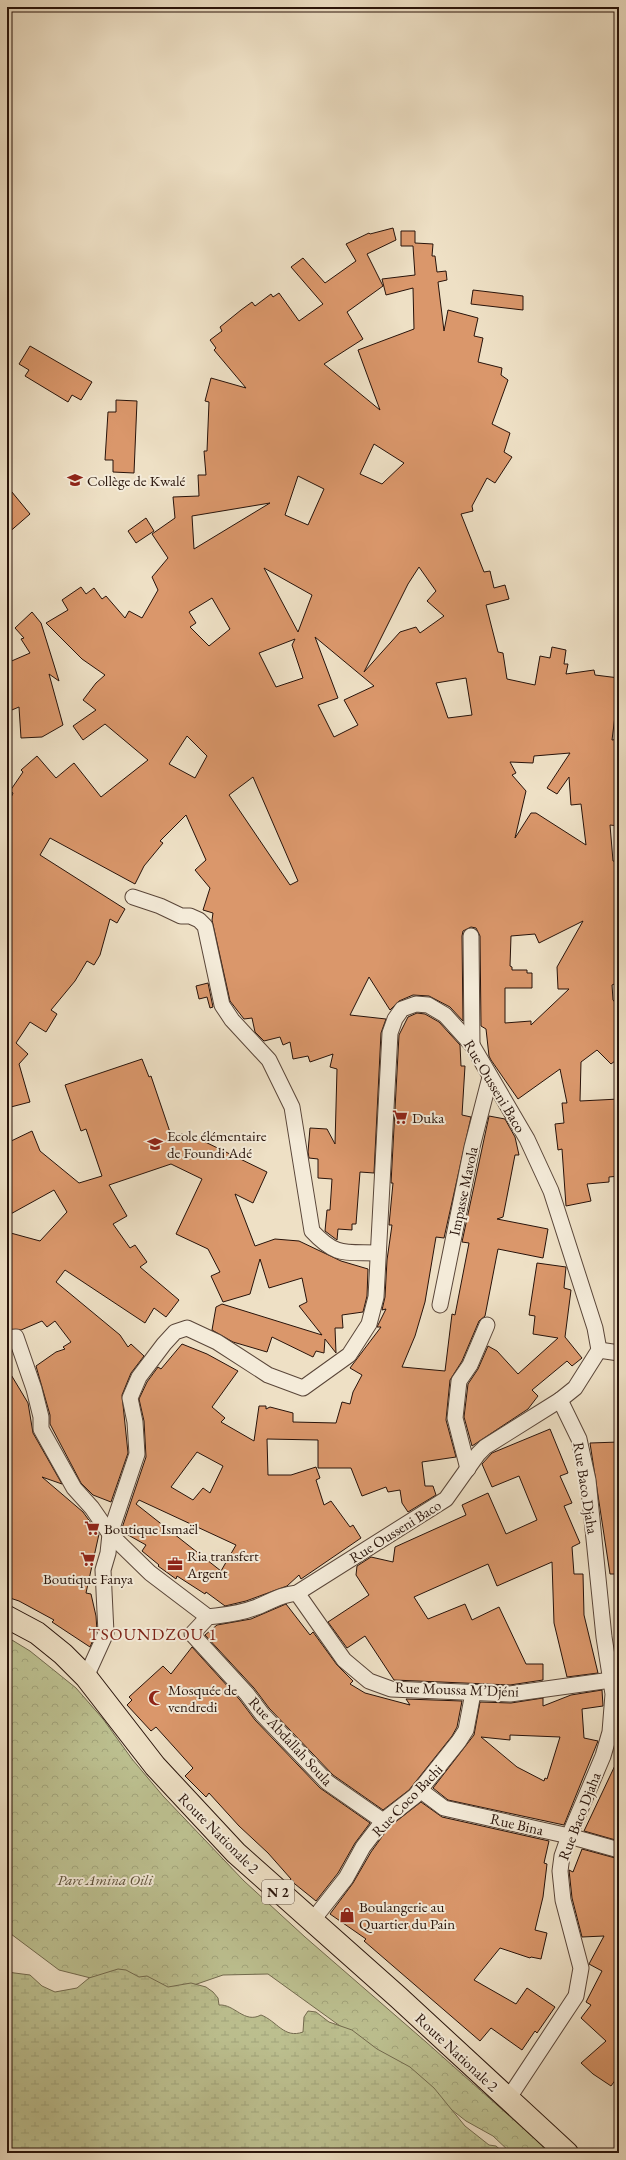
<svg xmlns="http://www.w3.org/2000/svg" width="626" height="2160" font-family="'EB Garamond',serif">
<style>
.forest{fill:url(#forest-crowns);stroke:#726a4e}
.wetland{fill:url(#wetland-marsh);stroke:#726a4e}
.building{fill:#da976b;stroke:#28130a;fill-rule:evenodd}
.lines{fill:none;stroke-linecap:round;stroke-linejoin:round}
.street-casing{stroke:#5a4639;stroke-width:17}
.primary-casing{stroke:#28130a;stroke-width:24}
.street{stroke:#f4ebd9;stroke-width:15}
.primary{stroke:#eee0c5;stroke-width:22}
.labels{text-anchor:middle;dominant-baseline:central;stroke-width:4;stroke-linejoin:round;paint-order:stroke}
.shield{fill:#f4ebd9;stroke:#655448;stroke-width:1}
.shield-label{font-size:14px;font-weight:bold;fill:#28130a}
.poi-label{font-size:15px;fill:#28130a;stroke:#f4ebd9;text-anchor:start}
.street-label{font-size:15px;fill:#28130a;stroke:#f4ebd9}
.park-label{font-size:15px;font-style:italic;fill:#5c5039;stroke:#f4ebd9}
.quarter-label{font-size:17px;letter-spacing:1px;fill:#7a1f14;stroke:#f4ebd9}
</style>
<defs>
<pattern id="forest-crowns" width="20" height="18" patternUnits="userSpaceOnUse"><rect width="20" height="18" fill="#bdc191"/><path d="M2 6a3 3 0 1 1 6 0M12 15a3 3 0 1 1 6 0" fill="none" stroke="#a2a57c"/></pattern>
<pattern id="wetland-marsh" width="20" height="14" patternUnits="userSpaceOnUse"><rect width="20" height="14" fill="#bdc191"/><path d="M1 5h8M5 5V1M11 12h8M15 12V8" fill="none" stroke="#a2a57c"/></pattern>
</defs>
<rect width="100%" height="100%" fill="#eee0c5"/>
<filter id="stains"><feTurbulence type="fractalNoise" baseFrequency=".005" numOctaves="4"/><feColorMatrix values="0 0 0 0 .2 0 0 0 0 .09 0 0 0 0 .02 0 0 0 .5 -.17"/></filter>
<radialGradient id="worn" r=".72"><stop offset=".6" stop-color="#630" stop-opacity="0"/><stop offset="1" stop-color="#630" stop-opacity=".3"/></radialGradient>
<!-- forest -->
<polygon class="forest" points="7,1637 30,1651 76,1688 103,1719 132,1759 163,1796 244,1881 305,1937 426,2042 551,2153 511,2153 493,2136 466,2121 401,2070 268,1974 223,1975 162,1996 59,1970 7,1931"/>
<!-- wetland -->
<path class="wetland" d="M118,1969L126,1970L139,1977L147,1976L168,1987L191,1983L206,1987L213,1992L218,1998L219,2005C235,2004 244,2024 261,2015C277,2021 284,2039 303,2032L304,2017L308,2011L316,2012L329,2022L352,2030L377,2049L410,2067L434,2088L465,2126L489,2145L496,2146L504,2153H7V1972L30,1975L42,1986L55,1992L77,1988L89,1978Z"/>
<!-- building -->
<g class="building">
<path d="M393,228L396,240L367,254L383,286L347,312L363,339L324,364L380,410L358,350L414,329L413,288L386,295L382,279L415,275L413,246H401V231H415V243L433,244L432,256H435L437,272L446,271L447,280L438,282L444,331L448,310L478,318L474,336L483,338L478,362L502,368L501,375L508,380L492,424L510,433L504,452L512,457L495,483L487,478L472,506L473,511L461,514L484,572L490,571L494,588L505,585L509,599L486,605L498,652L503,653L507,679L535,685L540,656L550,658L552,647L566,650L564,664H568L566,674L594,670L595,675L619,678V709L616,708L612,740L619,739V826L610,825L613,861L619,862V982L612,985L613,1000L619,1007V1058L611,1064L597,1050L581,1062L580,1101L619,1099V1176L609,1177V1182L587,1184L591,1201L566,1206L562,1149L558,1150L555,1124L564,1123L562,1103H567L560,1069L518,1099L491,1060L489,1056L486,1029L481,1026L480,936L476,928L471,927L463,931L462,936L463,1021L450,1007L429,996L413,995L399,1001L390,1010L369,977L350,1015L386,1019L381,1033L374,1173L360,1172L356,1224H352V1230L338,1229L337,1240L325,1231L327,1210H330L332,1179L318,1178V1159L309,1158L308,1152L310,1128L327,1129L335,1144L337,1069L330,1067L333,1054L310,1062L308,1056L293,1059L290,1042L283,1045L280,1037L264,1041L255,1032L252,1018L244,1019L230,1001L212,920L213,913L203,910L210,888L195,870L206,860L186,815L160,841L163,843L144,866L135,884L50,838L40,855L125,909L117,923L110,919L100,955L94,965L87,961L75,981L51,1010L57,1014L46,1032L30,1022L16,1043L28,1054L19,1064L30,1102L7,1108V807L13,793L10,791L23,772L21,770L37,756L56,778L74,763L101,797L148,760L105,724L83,740L73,726L96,710L83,700L96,683L105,675L82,659L46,623L68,610L62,600L81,587L86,594L94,588L102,599L106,596L125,618L129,611L142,618L158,590L152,577L168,558L152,534L175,518L173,497L199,496L198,475H206L204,451H207L209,402L205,401L211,378L246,388L214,350L216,348L210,340L222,331L220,327L241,310L252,302L255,306L271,294L273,297L279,293L299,321L323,304L291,267L303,258L325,283L356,261L346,244L369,233L370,234ZM374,444L404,463L382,484L360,474ZM298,476L324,489L308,525L285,515ZM270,503L194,549L192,516ZM419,567L436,591L427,601L444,616L420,633L416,627L400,632L364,672L408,584ZM264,568L312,595L298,632ZM212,598L230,629L209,646L190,627L196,623L189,612ZM315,637L374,686L344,700L358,725L334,737L318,705L338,698ZM295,639L292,645L303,678L276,687L259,653ZM466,678L472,715L448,718L436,683ZM187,736L207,756L195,778L169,764ZM570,753L547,788L557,794L569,777L571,805L581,804L586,845L536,813H531L515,838L526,791L512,775L516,773L510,762L533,763L534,756ZM253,777L298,881L290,885L229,795ZM583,921L557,967L558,989H569L531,1025V1021L505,1023V988H532V973H527V970H512V967L510,966L511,936L535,934L539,943Z"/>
<polygon points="473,290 523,296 523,310 471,304"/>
<polygon points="30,346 92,382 81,400 72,395 68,402 25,376 29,370 19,364"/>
<polygon points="116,400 137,401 134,473 113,472 113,460 105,460 108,412 116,412"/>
<polygon points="7,486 30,514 7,534"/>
<polygon points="146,518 154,531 136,543 128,531"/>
<polygon points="32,612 41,623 59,681 49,674 63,725 42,737 21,738 19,707 7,712 7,663 30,653 21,639 24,638 15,628"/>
<polygon points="208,983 213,1007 210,1008 207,997 199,999 196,986"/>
<path d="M417,1013L425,1014L439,1022L460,1045L461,1066H465L462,1115L471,1117L444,1238L436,1237L425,1302L415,1336L402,1367L445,1371L452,1314L455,1315L469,1243L462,1242L489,1116L505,1119L515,1137L519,1155H515L503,1217L497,1219L548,1229L543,1258L498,1249L485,1316L479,1321L462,1361L450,1380L446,1420L456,1457L422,1462L425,1486H433L436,1495L408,1512L402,1503L400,1490L388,1492L386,1487L362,1496L351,1468H318V1440L267,1439L268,1475H291L316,1467L320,1478L316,1480L324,1505L331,1501L350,1527L353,1525L361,1538L301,1579L299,1575L287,1586L246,1601L225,1606L206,1592L205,1594L177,1576L176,1579L158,1566L159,1565L142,1551L146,1545L121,1531L146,1457L144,1421L139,1399L147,1382L158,1367L161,1369L182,1344L207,1354L238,1371L212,1407L225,1418L221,1422L254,1441L259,1406H266V1409L270,1407L293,1413V1422L336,1423L342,1402L350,1404L353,1392L362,1375L350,1368L381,1327H377L386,1309L382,1310L385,1297L387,1260L392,1225H389L393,1183H391L399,1035L408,1017ZM197,1452L223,1466L210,1493L203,1488L193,1500L171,1487ZM139,1500L236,1545L221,1571L136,1504Z"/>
<polygon points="142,1059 149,1077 151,1076 172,1138 182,1134 197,1141 199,1139 267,1172 253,1203 235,1194 255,1246 275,1239 299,1241 341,1261 368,1269 367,1296 363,1312 342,1315 343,1328 335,1328 336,1353 325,1339 324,1353 316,1351 313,1357 272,1337 267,1352 233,1342 212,1330 216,1307 222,1304 322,1335 299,1306 307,1302 302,1278 269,1288 260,1259 250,1294 223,1302 211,1276 220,1272 208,1249 176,1234 202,1179 171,1164 109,1185 127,1216 113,1224 130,1248 135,1245 147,1262 140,1267 179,1300 166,1317 154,1308 145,1323 65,1270 56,1282 120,1335 128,1347 131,1344 144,1356 131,1373 122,1395 128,1453 111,1502 93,1495 81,1483 50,1424 50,1415 36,1366 56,1352 65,1349 63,1347 71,1342 55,1321 47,1327 42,1321 21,1330 7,1329 7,1232 40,1241 67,1212 54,1190 7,1216 7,1143 32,1131 40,1151 79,1183 102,1176 86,1129 81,1131 65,1085"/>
<polygon points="537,1263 566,1267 564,1288 571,1290 565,1337 582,1358 572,1366 567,1361 532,1390 538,1396 528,1409 472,1446 464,1417 468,1384 478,1369 488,1346 497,1351 518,1374 558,1338 533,1334 535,1316 529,1315"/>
<polygon points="7,1368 28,1403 33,1433 62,1484 42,1477 83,1512 99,1534 86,1593 91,1594 96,1616 97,1631 90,1647 52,1622 54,1620 19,1601 7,1597"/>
<polygon points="550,1429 568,1473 560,1476 572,1503 564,1506 580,1543 572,1547 574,1574 583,1574 584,1615 598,1673 567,1677 554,1623 552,1562 497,1586 488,1564 414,1597 428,1619 465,1604 472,1620 499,1607 526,1664 543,1664 543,1680 510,1685 394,1680 365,1636 347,1648 328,1622 369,1595 356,1575 357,1566 371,1557 393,1562 395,1547 466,1515 462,1505 488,1493 506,1534 537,1520 519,1476 492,1487 482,1464 492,1453"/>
<polygon points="619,1442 619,1574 610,1574 590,1443"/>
<polygon points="286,1604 310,1635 313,1632 337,1665 353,1681 350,1684 365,1693 410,1705 406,1699 462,1701 457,1727 452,1736 409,1790 383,1810 333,1775 269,1708 254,1688 205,1635 217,1625 251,1619"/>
<polygon points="192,1647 240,1700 255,1720 320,1788 370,1823 355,1843 338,1873 316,1901 290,1880 291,1879 268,1853 239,1826 209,1793 206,1797 185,1776 193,1768 156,1727 151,1731 127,1705 132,1700 129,1697 163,1666 171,1674"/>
<path d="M602,1690L603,1706L582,1709L584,1738L598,1741L564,1825L448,1800L433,1788L474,1735L480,1702L511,1703L543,1698V1706L571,1695ZM510,1735L560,1737L547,1779L545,1778L544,1781L517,1767L481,1737L510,1740Z"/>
<polygon points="619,1757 619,1841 584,1831"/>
<polygon points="421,1802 442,1817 549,1841 544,1863 547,1864 543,1897 535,1930 547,1933 541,1959 531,1957 530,1958 500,1948 474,1980 516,2004 527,1988 555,2007 537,2033 535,2031 522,2050 491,2028 480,2041 364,1941 366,1939 330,1914 353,1883 371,1852 389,1827"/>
<polygon points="582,1849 619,1859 619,2075 611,2086 593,2074 581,2063 606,2041 581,2018 591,2005 586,2002 602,1971 589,1964 604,1936 582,1937 572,1898 569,1870 573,1872"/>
</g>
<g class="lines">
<!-- street casing -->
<g class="street-casing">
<g id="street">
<path d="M133,897L160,906L181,916H190L199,920L205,926L222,1005L232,1020L269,1060L292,1107L312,1231C336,1257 345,1252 377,1253"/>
<polyline points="471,936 472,1045"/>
<polyline points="440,1305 472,1147 490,1077"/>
<polyline points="7,1338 16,1337 34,1389 41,1417 41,1429 74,1488 92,1508 110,1534 150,1573 208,1617"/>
<polyline points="599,1350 619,1353"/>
<polyline points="468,1469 455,1418 459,1381 470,1365 487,1325"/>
<polyline points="297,1593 344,1660 369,1681 391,1689 510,1694 611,1680"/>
<path d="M86,1677L106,1633L103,1570L108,1553L110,1534L137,1454L135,1422L130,1398L139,1377L164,1344L175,1332L187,1328L217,1342L268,1375L303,1388L349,1355L369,1324L376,1297L390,1033L395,1019L402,1009L416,1004L428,1005L445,1015L472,1045L527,1139L551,1191L595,1328L599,1350L575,1388L560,1400L485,1447L478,1454L446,1499L297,1593C278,1595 271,1602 254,1608C239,1614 223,1615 208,1617L192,1634L247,1694L262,1714L327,1782L383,1821"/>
<polyline points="420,1790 444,1808 569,1836 619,1850"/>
<polyline points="312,1921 346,1878 363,1847 383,1821 415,1796 459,1741 466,1730 473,1693"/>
<polyline points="508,2099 576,1996 581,1968 563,1900 560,1871 562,1856 569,1836 603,1756 610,1732 613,1694 604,1637 588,1480 579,1439 560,1400"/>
</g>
</g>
<!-- primary casing -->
<g class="primary-casing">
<polyline id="primary" points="7,1617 37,1633 63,1654 86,1677 155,1766 236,1853 398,1997 567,2153"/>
</g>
<!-- street -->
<use href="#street" class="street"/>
<!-- primary -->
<use href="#primary" class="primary"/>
</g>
<!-- icons -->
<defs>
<g id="school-bare" transform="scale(1.2)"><path d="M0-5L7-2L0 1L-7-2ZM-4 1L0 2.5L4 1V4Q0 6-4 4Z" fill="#8f2418" stroke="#f4ebd9" stroke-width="2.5" paint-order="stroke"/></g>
<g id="supermarket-bare" transform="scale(1.2)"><path d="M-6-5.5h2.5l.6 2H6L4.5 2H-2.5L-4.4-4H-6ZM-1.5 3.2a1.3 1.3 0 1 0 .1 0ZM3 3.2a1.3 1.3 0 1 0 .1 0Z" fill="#8f2418" stroke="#f4ebd9" stroke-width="2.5" paint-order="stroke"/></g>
<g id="office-bare" transform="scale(1.2)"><path d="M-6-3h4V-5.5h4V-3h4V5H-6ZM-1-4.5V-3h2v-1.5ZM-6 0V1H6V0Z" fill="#8f2418" stroke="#f4ebd9" stroke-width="2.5" paint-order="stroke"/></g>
<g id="mosque-bare" transform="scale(1.2)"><path d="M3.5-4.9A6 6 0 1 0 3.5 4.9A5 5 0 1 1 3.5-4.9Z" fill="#8f2418" stroke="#f4ebd9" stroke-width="2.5" paint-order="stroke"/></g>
<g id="shop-bare" transform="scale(1.2)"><path d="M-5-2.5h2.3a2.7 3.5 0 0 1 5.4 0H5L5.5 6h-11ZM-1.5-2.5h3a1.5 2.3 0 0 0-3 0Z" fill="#8f2418" stroke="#f4ebd9" stroke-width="2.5" paint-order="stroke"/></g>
</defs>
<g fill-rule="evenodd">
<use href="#school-bare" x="75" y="480"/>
<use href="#supermarket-bare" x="400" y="1117"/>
<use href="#school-bare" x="155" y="1144"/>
<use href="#supermarket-bare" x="92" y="1528"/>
<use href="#supermarket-bare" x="88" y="1559"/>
<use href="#office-bare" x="175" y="1564"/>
<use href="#mosque-bare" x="156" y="1698"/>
<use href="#shop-bare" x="347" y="1915"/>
</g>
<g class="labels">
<!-- shield labels -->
<rect class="shield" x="262" y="1880" width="32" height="24" rx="3"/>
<g class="shield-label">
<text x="278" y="1892">N 2</text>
</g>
<!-- poi labels -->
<g class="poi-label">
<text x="87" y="480">Collège de Kwalé</text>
<text x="412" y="1117">Duka</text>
<text x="167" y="1135">Ecole élémentaire<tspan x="167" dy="17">de Foundi Adé</tspan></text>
<text x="104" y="1528">Boutique Ismaël</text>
<text x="187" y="1555">Ria transfert<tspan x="187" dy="17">Argent</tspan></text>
<text x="88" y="1578" text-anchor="middle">Boutique Fanya</text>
<text x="168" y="1689">Mosquée de<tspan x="168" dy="17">vendredi</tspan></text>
<text x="359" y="1906">Boulangerie au<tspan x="359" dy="17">Quartier du Pain</tspan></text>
</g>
<!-- street labels -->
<g class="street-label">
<text transform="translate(495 1086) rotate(59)">Rue Ousseni Baco</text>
<text transform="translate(463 1191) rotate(-78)">Impasse Mavola</text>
<text transform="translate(586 1488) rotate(81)">Rue Baco Djaha</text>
<text transform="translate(395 1531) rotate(-32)">Rue Ousseni Baco</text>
<text transform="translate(457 1689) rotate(2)">Rue Moussa M’Djéni</text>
<text transform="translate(291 1741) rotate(47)">Rue Abdallah Soula</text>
<text transform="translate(407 1800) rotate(-46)">Rue Coco Bachi</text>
<text transform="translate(579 1816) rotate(-69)">Rue Baco Djaha</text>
<text transform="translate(517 1824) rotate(13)">Rue Bina</text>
<text transform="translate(219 1833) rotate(45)">Route Nationale 2</text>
<text transform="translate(457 2052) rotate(43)">Route Nationale 2</text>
</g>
<!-- park labels -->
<g class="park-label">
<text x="105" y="1879">Parc Amina Oili</text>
</g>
<!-- quarter labels -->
<g class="quarter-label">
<text x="153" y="1634">TSOUNDZOU 1</text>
</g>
</g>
<!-- margin -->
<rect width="626" height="2160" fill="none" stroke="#eee0c5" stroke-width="24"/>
<rect x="8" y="8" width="610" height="2144" fill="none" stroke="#28130a" stroke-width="2"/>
<rect x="12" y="12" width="602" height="2136" fill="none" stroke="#28130a"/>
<rect width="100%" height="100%" filter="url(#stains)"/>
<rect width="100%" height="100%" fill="url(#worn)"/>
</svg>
